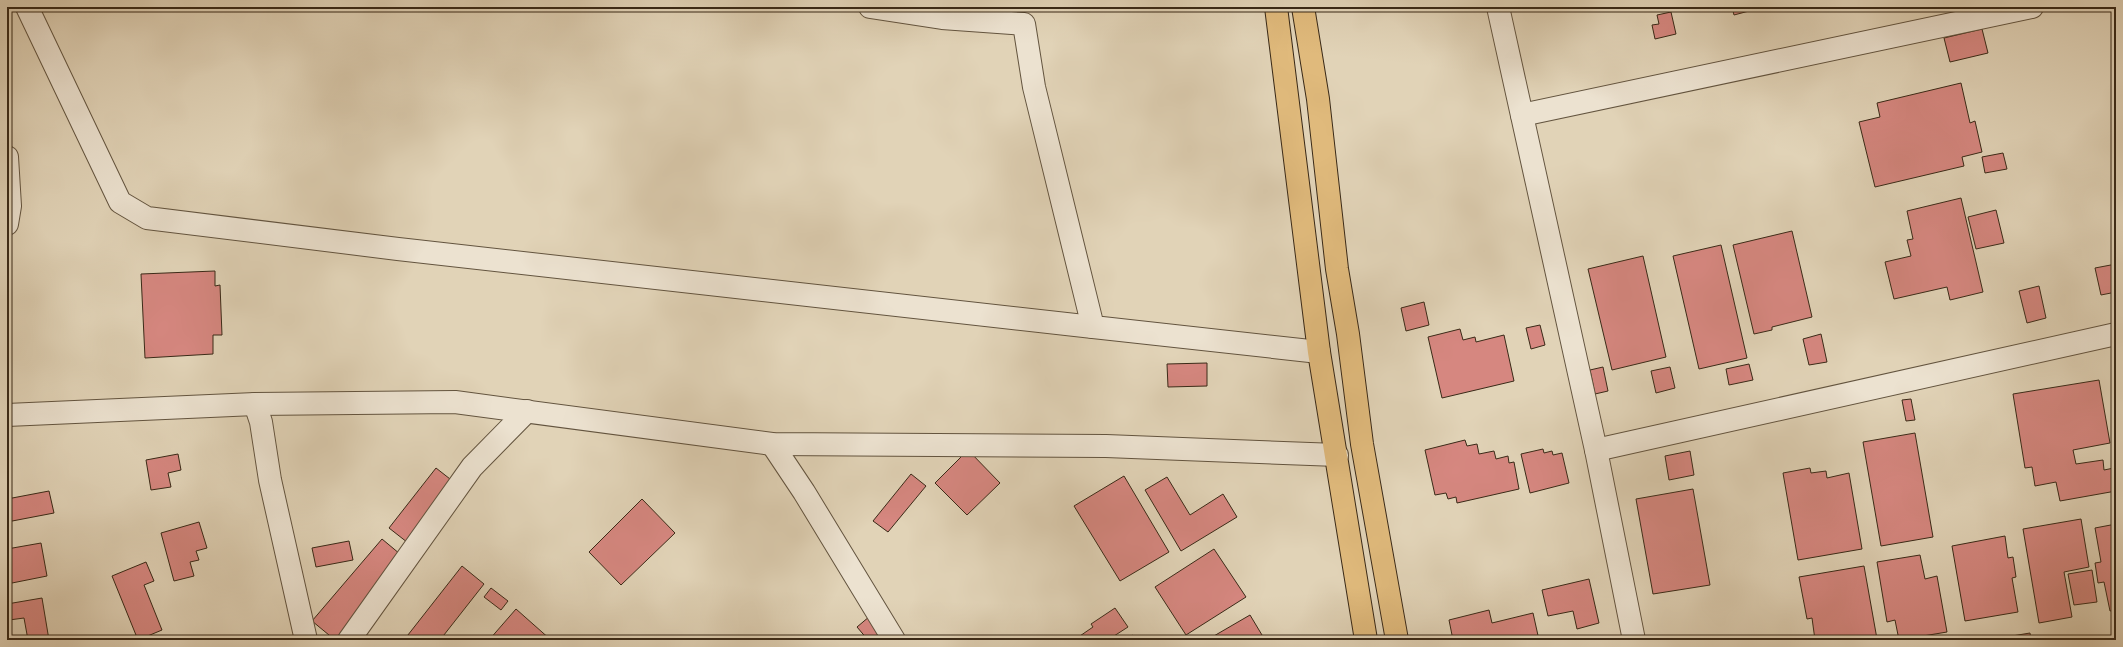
<svg xmlns="http://www.w3.org/2000/svg" width="2123" height="647" font-family="'EB Garamond',serif">
<style>
.building{fill:#d68780;stroke:#392917}
.lines{fill:none;stroke-linecap:round;stroke-linejoin:round}
.minor-casing{stroke:#63543f;stroke-width:24}
.major-casing{stroke:#392917;stroke-width:24}
.minor{stroke:#ece2d0;stroke-width:22}
.major{stroke:#e0ba7c;stroke-width:22}
</style>
<rect width="100%" height="100%" fill="#e1d3b7"/>
<filter id="stains"><feTurbulence type="fractalNoise" baseFrequency=".005" numOctaves="4"/><feColorMatrix values="0 0 0 0 .2 0 0 0 0 .09 0 0 0 0 .02 0 0 0 .5 -.17"/></filter>
<radialGradient id="worn" r=".72"><stop offset=".6" stop-color="#630" stop-opacity="0"/><stop offset="1" stop-color="#630" stop-opacity=".3"/></radialGradient>
<!-- building -->
<g class="building">
<polygon points="1732,7 1748,7 1749,11 1734,15"/>
<polygon points="1671,12 1676,34 1655,39 1652,25 1659,24 1657,15"/>
<polygon points="1982,29 1988,53 1950,62 1944,38"/>
<polygon points="1961,83 1970,123 1975,121 1982,152 1962,157 1964,166 1875,187 1859,122 1880,117 1877,103"/>
<polygon points="2003,153 2007,169 1985,173 1982,157"/>
<polygon points="1961,198 1983,292 1950,300 1947,287 1894,299 1885,262 1911,256 1907,240 1913,239 1907,211"/>
<polygon points="1996,210 2004,243 1976,249 1968,217"/>
<polygon points="1792,231 1812,317 1772,327 1772,330 1754,334 1733,245"/>
<polygon points="1721,245 1747,358 1699,369 1673,256"/>
<polygon points="1643,256 1666,357 1612,370 1588,269"/>
<polygon points="2116,264 2116,292 2101,295 2095,268"/>
<polygon points="215,271 215,286 220,285 222,335 213,335 213,354 145,358 141,274"/>
<polygon points="2039,286 2046,318 2027,323 2019,291"/>
<polygon points="1424,302 1429,325 1406,331 1401,308"/>
<polygon points="1540,325 1545,345 1531,349 1526,328"/>
<polygon points="1460,329 1463,340 1475,337 1476,342 1504,335 1514,381 1442,398 1428,337"/>
<polygon points="1821,334 1827,362 1809,365 1803,339"/>
<polygon points="1207,363 1207,386 1168,387 1167,364"/>
<polygon points="1749,364 1753,380 1729,385 1726,369"/>
<polygon points="1603,367 1608,391 1595,394 1590,370"/>
<polygon points="1670,367 1675,388 1656,393 1651,371"/>
<polygon points="2099,380 2110,443 2073,450 2076,464 2103,460 2104,470 2114,468 2116,491 2060,501 2056,482 2035,486 2032,467 2025,468 2013,394"/>
<polygon points="1911,399 1915,420 1906,421 1902,400"/>
<polygon points="1915,433 1933,537 1881,546 1863,442"/>
<polygon points="1465,440 1467,446 1477,444 1479,454 1494,451 1496,459 1508,456 1509,463 1514,462 1519,489 1457,503 1456,497 1448,499 1446,493 1435,495 1425,450"/>
<polygon points="1543,449 1544,453 1552,451 1553,455 1562,453 1569,483 1530,493 1521,454"/>
<polygon points="968,450 1000,483 967,515 935,483"/>
<polygon points="1690,451 1694,475 1669,480 1665,456"/>
<polygon points="178,454 181,470 168,473 171,487 151,490 146,460"/>
<polygon points="436,468 459,486 412,546 389,528"/>
<polygon points="1810,468 1811,473 1826,471 1827,478 1849,473 1862,549 1798,560 1783,473"/>
<polygon points="911,474 926,486 888,532 873,521"/>
<polygon points="1124,476 1169,552 1120,581 1074,506"/>
<polygon points="1167,477 1190,515 1223,494 1237,517 1181,551 1145,490"/>
<polygon points="1693,489 1710,585 1653,594 1636,499"/>
<polygon points="49,491 54,513 7,522 7,499"/>
<polygon points="642,499 675,533 621,585 589,552"/>
<polygon points="2081,519 2089,567 2064,572 2072,617 2039,623 2023,529"/>
<polygon points="199,522 207,548 196,551 199,560 190,562 194,576 174,581 161,533"/>
<polygon points="2116,524 2116,610 2110,611 2104,582 2098,583 2095,563 2101,562 2095,528"/>
<polygon points="2005,536 2008,558 2013,557 2016,577 2012,578 2018,612 1965,621 1952,546"/>
<polygon points="382,539 406,559 337,640 335,640 312,621"/>
<polygon points="349,541 353,560 316,567 312,548"/>
<polygon points="41,543 47,576 7,584 7,549"/>
<polygon points="1214,549 1246,597 1186,635 1155,587"/>
<polygon points="1920,555 1925,579 1937,576 1947,632 1899,640 1895,620 1887,622 1877,562"/>
<polygon points="146,562 154,581 144,585 162,630 138,640 112,576"/>
<polygon points="462,566 484,584 440,640 404,640"/>
<polygon points="1864,566 1877,639 1815,640 1812,618 1807,619 1799,577"/>
<polygon points="2092,570 2097,602 2074,605 2068,574"/>
<polygon points="1589,579 1599,623 1577,629 1573,611 1548,616 1542,590"/>
<polygon points="491,588 508,601 501,610 484,597"/>
<polygon points="42,598 49,640 28,640 24,618 9,620 7,604"/>
<polygon points="1115,608 1128,627 1114,636 1116,640 1074,640 1093,627 1091,624"/>
<polygon points="516,609 551,640 489,640"/>
<polygon points="1489,610 1492,623 1533,613 1539,640 1453,640 1449,620"/>
<polygon points="876,611 889,626 873,640 868,640 857,627"/>
<polygon points="1250,615 1265,640 1207,640"/>
<polygon points="2030,633 2031,640 2012,640 2012,636"/>
<polygon points="1133,635 1136,640 1126,640"/>
</g>
<g class="lines">
<!-- minor casing -->
<g class="minor-casing">
<g id="minor">
<polyline points="27,7 120,202 147,218 398,249 1093,327"/>
<polyline points="870,7 942,18 1024,24 1034,87 1093,327 1319,352"/>
<polyline points="1498,7 1596,450 1634,640"/>
<polyline points="1522,115 2032,7"/>
<polyline points="7,157 10,206 7,224"/>
<polyline points="255,404 261,422 270,480 306,640"/>
<polyline points="7,415 255,404 455,402 772,444 1106,446 1337,455"/>
<polyline points="772,444 804,492 894,640"/>
<polyline points="1596,450 2116,334"/>
<polyline points="349,640 472,467 527,411"/>
</g>
</g>
<!-- major casing -->
<g class="major-casing">
<g id="major">
<polyline points="1276,7 1319,352 1366,640"/>
<polyline points="1303,7 1318,99 1337,269 1348,334 1362,444 1397,640"/>
</g>
</g>
<!-- minor -->
<use href="#minor" class="minor"/>
<!-- major -->
<use href="#major" class="major"/>
</g>
<!-- margin -->
<rect width="2123" height="647" fill="none" stroke="#e1d3b7" stroke-width="24"/>
<rect x="8" y="8" width="2107" height="631" fill="none" stroke="#392917" stroke-width="2"/>
<rect x="12" y="12" width="2099" height="623" fill="none" stroke="#392917"/>
<rect width="100%" height="100%" filter="url(#stains)"/>
<rect width="100%" height="100%" fill="url(#worn)"/>
</svg>
